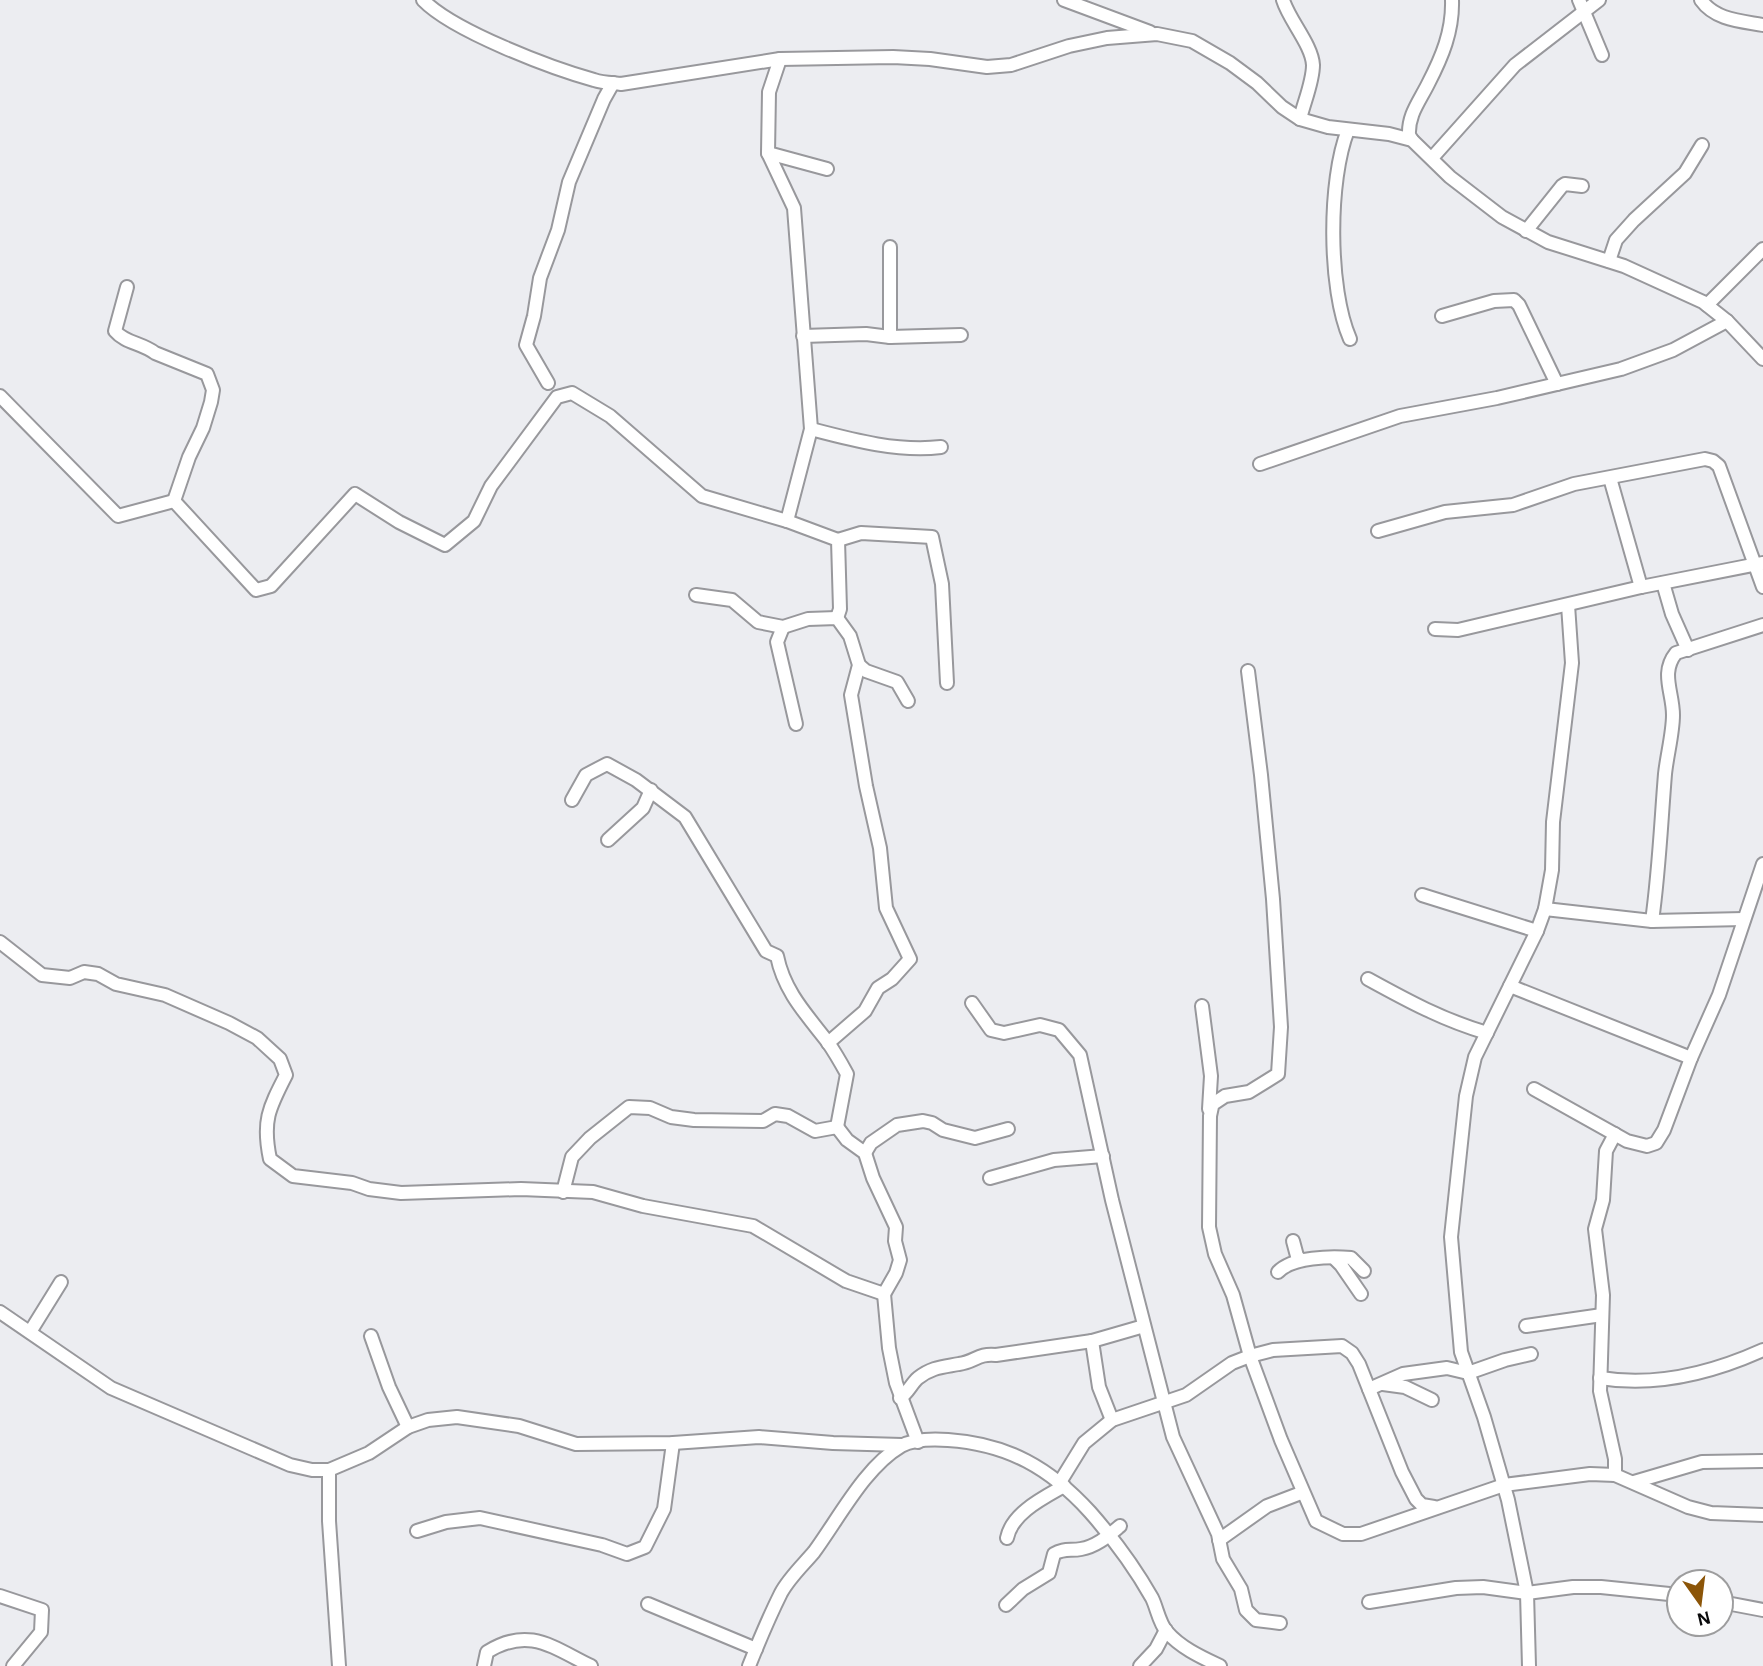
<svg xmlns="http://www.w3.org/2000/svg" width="1763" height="1666" font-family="'Alegreya Sans',sans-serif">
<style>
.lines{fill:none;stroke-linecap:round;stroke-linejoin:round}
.minor-casing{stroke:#98989c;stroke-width:16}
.minor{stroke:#fff;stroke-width:12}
</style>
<rect width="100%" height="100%" fill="#ecedf1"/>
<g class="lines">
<!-- minor casing -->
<g class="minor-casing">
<g id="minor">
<path d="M423,0C453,31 551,68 594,80C603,83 613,83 621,84L780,59L893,57L930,59L987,67L1011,65L1069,46L1107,38L1157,34L1192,41L1230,63L1257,83L1282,107L1300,119L1328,127L1389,134L1412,140L1450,177L1502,217L1548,242L1624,266L1703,302L1727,321L1763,359"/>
<polyline points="1064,0 1150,32"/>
<path d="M1283,0C1289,20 1312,45 1313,65C1313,82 1304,102 1300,119"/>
<polyline points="1579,0 1602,55"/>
<path d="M1701,0C1715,20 1741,21 1763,25"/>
<polyline points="780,59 769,92 768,153 827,169"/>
<path d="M1348,130C1328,180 1328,289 1350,339"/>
<path d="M1412,140L1409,135C1408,115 1419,102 1428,84C1442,57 1453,31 1452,0"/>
<polyline points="1432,158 1515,65 1599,0"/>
<polyline points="1526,231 1562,186 1565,184 1582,186"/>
<polyline points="1609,261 1616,240 1634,220 1685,173 1702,145"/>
<path d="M127,287L115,331C125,343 142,343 155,353L207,374L213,390L211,402L203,428L189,457L174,501"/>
<polyline points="1707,305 1763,249"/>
<polyline points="1442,316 1494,301 1514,300 1519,305 1557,384"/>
<polyline points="803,336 866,334 890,337 890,247"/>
<polyline points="890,337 961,335"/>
<polyline points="548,383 526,345 534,316 540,278 558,230 569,182 604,99 613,83"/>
<polyline points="0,396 118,516 174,501"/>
<path d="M811,429C853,440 897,452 941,447"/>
<polyline points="1260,464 1400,416 1497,398 1621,369 1673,350 1727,321"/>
<polyline points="1610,478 1641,587"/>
<polyline points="174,501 256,590 271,586 355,494 399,522 445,545 474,521 491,486 557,397 572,393 610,416 702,496 787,521 811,429 794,208 768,153"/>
<polyline points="787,521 838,540 840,609 837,618"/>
<polyline points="1378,531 1445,512 1513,505 1574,484 1705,459 1713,461 1719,466 1763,587"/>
<polyline points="838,540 861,533 932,537 942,584 947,683"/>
<polyline points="1663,583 1672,614 1688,650"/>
<polyline points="696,595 732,600 758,622 783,627 808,619 837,618 850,636 859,665 851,695 866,786 880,848 886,908 910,959 892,979 878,988 865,1011 828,1043"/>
<polyline points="783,627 777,642 796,724"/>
<polyline points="1435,629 1458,630 1641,587 1763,563"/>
<polyline points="859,665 866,671 897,682 908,701"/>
<polyline points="1248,671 1261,775 1273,899 1281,1027 1278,1074 1249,1092 1225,1096 1213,1104 1213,1102 1210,1116 1209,1227 1215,1254 1233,1295 1250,1356 1281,1440 1316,1521 1343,1534 1361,1534 1504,1485 1590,1474 1615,1475 1688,1507 1711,1513 1763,1515"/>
<polyline points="608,840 643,808 651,790"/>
<polyline points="1422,895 1537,931"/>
<polyline points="1545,909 1652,921 1744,919"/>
<path d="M1652,921C1659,872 1661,823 1665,774C1667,755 1673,733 1673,715C1673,692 1660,673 1676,653L1763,625"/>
<path d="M0,942L42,975L70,978L84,972L98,974L116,984L165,995L229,1023L257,1038L280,1059L286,1075C269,1108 262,1121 270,1159L293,1176L352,1183L369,1189L401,1193L521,1189L593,1192L643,1206L753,1226L846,1281L884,1294L896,1273L900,1260L895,1241L896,1227L873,1178L865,1153L847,1140L837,1127"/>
<path d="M1368,979C1408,1001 1443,1020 1487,1033"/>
<polyline points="1510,986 1691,1058"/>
<polyline points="972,1003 991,1030 1004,1033 1040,1025 1059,1030 1080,1055 1112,1200 1173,1437 1218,1534 1223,1559 1241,1589 1246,1610 1256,1620 1280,1623"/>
<polyline points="1202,1006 1211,1076 1209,1109"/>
<polyline points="1534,1089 1627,1141 1647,1146 1656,1143 1664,1130 1691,1058 1719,995 1763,864"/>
<polyline points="1615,1134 1606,1151 1603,1200 1595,1229 1603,1295 1600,1391 1615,1459 1615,1475"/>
<polyline points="865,1153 871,1143 897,1125 923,1121 932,1123 943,1130 975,1138 1008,1129"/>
<polyline points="990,1178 1054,1160 1103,1156"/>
<path d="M563,1192L572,1157L590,1138L629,1107L650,1108L671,1117L694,1120L763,1121L775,1114L788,1116L815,1131L837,1127L847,1074C841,1063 834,1051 827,1041C806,1014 784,991 777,956L766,951L685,817L636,780L607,764L586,775L572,800"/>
<polyline points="1293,1241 1297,1256 1301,1260"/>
<polyline points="1334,1258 1341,1265 1361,1294"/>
<path d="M1278,1272C1292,1257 1331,1256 1351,1258L1364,1271"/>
<polyline points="884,1294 889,1348 896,1383 918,1442"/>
<polyline points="0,1312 111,1388 290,1465 312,1470 329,1470 369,1453 408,1427 428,1420 457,1417 519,1426 576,1444 673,1443 759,1437 833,1443 902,1445"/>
<polyline points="1526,1326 1602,1315"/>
<polyline points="30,1332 61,1282"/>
<polyline points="371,1336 389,1387 408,1427"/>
<polyline points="1092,1341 1099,1387 1112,1420"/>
<path d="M1600,1378C1655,1387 1712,1373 1763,1350"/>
<polyline points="1383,1384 1405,1387 1432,1400"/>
<polyline points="1369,1389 1403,1374 1447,1368 1468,1373 1505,1360 1531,1354"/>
<path d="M900,1398C908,1393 911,1384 918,1378C932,1367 943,1367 959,1364C975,1362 978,1353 996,1355L1092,1341L1144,1326"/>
<polyline points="329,1470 329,1521 339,1666"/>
<polyline points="1060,1482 1084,1443 1112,1420 1186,1395 1232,1363 1250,1356 1273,1350 1342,1346 1352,1353 1359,1364 1402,1472 1416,1499 1422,1505 1434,1507"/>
<polyline points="1634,1482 1702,1462 1763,1461"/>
<polyline points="417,1531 446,1522 480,1518 602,1545 627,1554 645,1547 664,1509 673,1443"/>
<path d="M1007,1538C1012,1513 1043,1498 1064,1486"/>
<polyline points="1219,1540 1267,1506 1301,1493"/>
<polyline points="0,1596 42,1610 41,1632 13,1666"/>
<polyline points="1369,1602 1456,1588 1483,1587 1527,1593 1573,1587 1601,1587 1679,1595"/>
<polyline points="1721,1602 1763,1610"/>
<polyline points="648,1604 756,1649"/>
<path d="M1006,1605L1023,1589L1049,1573L1054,1554C1063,1548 1071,1551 1081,1549C1097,1546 1108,1536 1120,1526"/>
<path d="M484,1666L487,1652C529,1626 552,1647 591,1666"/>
<path d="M749,1666C759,1641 769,1617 781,1593C789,1578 803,1565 814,1552C839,1518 865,1467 901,1446C914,1439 934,1439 948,1440C1008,1444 1050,1468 1090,1512C1112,1537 1135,1568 1152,1598C1157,1608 1159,1623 1167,1632C1181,1648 1201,1657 1220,1666"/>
<polyline points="1140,1666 1156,1649 1166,1630"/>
<polyline points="1529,1666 1527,1593 1508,1500 1484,1417 1461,1352 1451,1237 1466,1096 1475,1057 1537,931 1545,909 1552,870 1553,822 1572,663 1568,605"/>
</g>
</g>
<!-- minor -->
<use href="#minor" class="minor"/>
</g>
<!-- north arrow -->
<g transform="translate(1700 1603) rotate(166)"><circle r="33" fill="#ffffff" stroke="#9d9d9e" stroke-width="2"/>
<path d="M0-5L12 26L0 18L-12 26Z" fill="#8c5508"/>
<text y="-10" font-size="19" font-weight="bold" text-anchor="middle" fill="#0b0b0c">N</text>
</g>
</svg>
